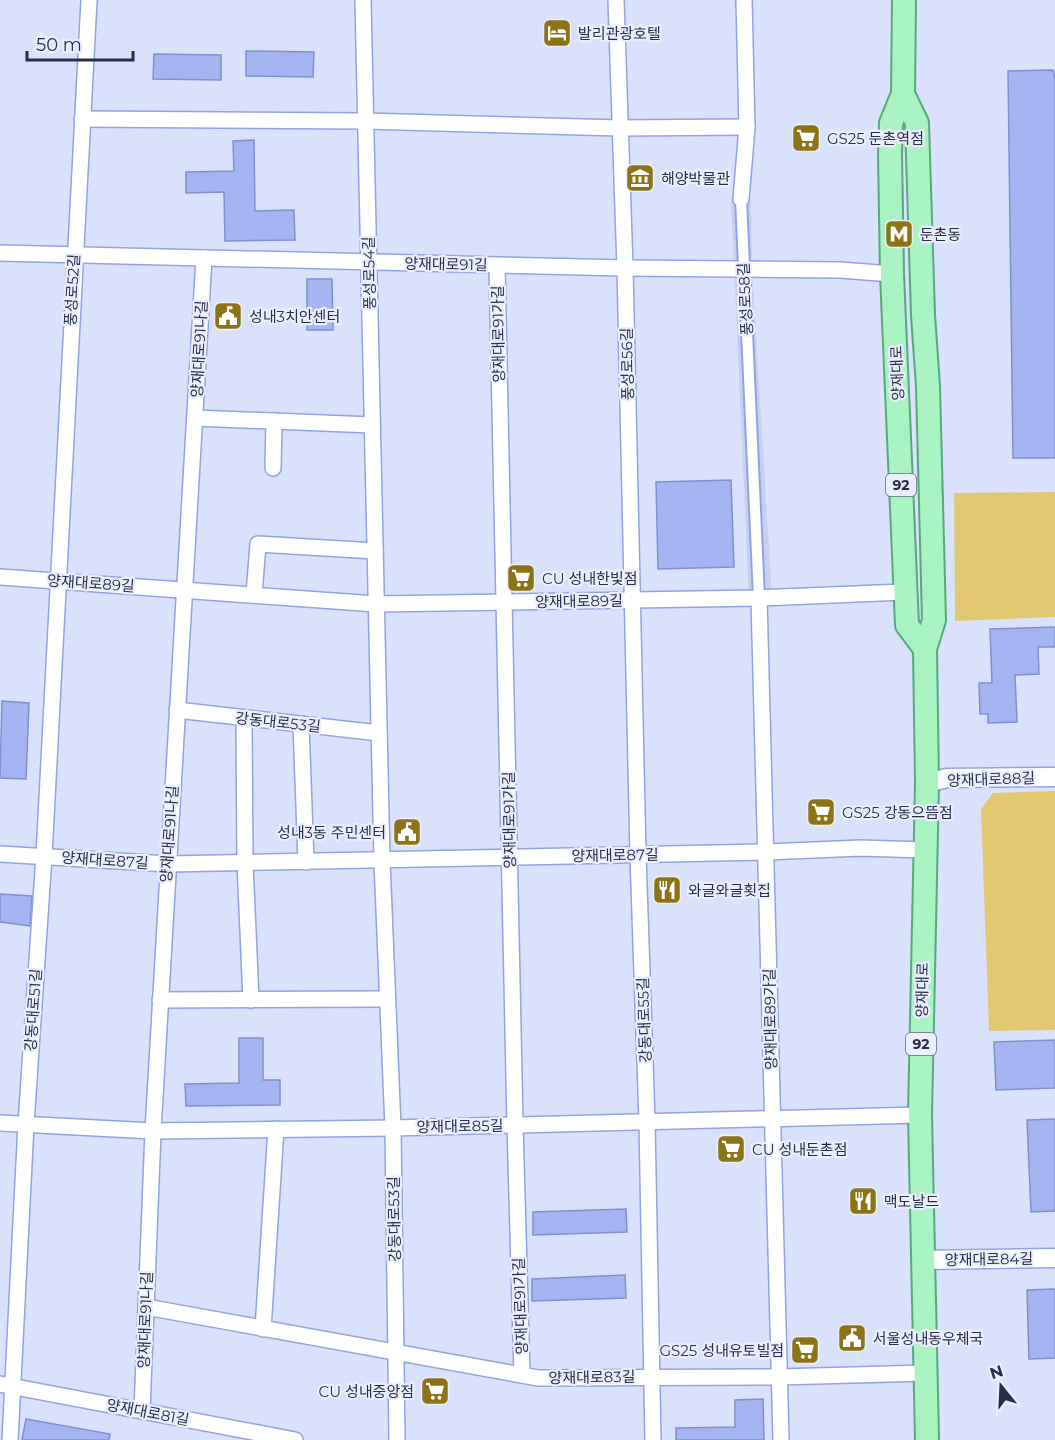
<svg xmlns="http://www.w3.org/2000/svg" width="1055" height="1440" font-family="Montserrat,'Noto Sans KR',sans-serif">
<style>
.built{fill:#c7d0ee}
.green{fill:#e2c771}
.building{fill:#a4b5f1;stroke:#7f90d0;stroke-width:1.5}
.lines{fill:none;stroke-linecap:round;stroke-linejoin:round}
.pedestrian-casing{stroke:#92a3e4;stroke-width:14}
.minor-casing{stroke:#92a3e4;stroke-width:18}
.tertiary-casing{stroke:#92a3e4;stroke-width:21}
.primary-casing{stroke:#57a97d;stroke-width:26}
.pedestrian{stroke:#fff;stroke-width:10}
.minor{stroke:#fff;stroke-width:15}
.tertiary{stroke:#fff;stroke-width:18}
.primary{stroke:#a9f3c2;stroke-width:22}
.labels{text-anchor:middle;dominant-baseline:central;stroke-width:4.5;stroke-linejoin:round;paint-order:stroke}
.shield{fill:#ebeffd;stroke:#62687f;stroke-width:1.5}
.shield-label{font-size:14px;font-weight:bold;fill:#282e49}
.poi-label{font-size:15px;fill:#282e49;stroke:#ebeffd;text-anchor:start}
.street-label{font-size:15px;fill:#282e49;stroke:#ebeffd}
</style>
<rect width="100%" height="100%" fill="#d9e1fd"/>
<!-- built -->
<polygon class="built" points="731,199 751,199 752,270 772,597 749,598"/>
<!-- green -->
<g class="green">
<polygon points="1055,492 1055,617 955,621 954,493"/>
<polygon points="1055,791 1055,1030 989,1031 981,809 993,793"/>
</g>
<!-- building -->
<g class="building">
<polygon points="246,51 314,52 313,77 246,76"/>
<polygon points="154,54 221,55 221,80 153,79"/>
<polygon points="1053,70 1055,79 1055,458 1013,458 1008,71"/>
<polygon points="254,140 255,211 294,210 295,240 225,241 224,192 186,193 186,172 234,171 233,141"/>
<polygon points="307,279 332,279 333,330 307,330"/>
<polygon points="731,480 734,567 658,569 656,482"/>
<polygon points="1055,627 1055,647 1038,647 1039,674 1015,675 1017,722 988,723 988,714 980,714 979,683 992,683 990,629"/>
<polygon points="2,701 29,703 26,779 0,778"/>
<polygon points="0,894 32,896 30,926 0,922"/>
<polygon points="239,1038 263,1038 263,1080 280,1080 280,1105 186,1106 185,1084 239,1083"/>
<polygon points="1055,1040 1055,1088 996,1090 994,1042"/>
<polygon points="1055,1119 1055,1211 1031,1212 1027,1120"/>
<polygon points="626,1209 627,1232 533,1235 533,1212"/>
<polygon points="625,1275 626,1298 532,1301 532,1279"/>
<polygon points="1055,1289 1055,1358 1029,1359 1027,1290"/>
<polygon points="763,1399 764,1440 676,1440 676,1428 735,1427 735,1400"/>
<polygon points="26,1419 110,1434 109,1440 22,1440"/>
</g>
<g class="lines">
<!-- pedestrian casing -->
<g class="pedestrian-casing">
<polyline id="pedestrian" points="741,199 759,598"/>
</g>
<!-- minor casing -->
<g class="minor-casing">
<g id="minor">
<polyline points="363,0 382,861 393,1128 397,1440"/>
<polyline points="616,0 625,268 638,855 647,1121 653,1440"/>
<polyline points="82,119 365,121 620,128 747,127"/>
<polyline points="741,199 747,127 744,0"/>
<polyline points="0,253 625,268 840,270 892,274"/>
<polyline points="497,266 515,1125 522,1375"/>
<polyline points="195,418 372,425"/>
<polyline points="273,468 274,421"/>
<polyline points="0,577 376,604 759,598 904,592"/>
<polyline points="254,595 258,544 375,551"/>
<polyline points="759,598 781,1440"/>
<polyline points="177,710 379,733"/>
<polyline points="244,718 245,863 251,1000"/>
<polyline points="301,724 306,862"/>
<polyline points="0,854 168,864 766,852 861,848 924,850"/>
<polyline points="160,1000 387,999"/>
<polyline points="0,1123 153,1131 393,1128 920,1115"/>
<polyline points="146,1307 538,1378 779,1377 926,1373"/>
<polyline points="263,1329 276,1129"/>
<polyline points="0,1384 295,1440"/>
<polyline points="142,1411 153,1131 204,258"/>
<polyline points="10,1440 26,1124 44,856 89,0"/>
</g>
</g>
<!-- tertiary casing -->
<g class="tertiary-casing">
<g id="tertiary">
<polyline points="927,783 947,778 1055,777"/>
<polyline points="923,1260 1055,1258"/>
</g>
</g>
<!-- primary casing -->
<g class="primary-casing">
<g id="primary">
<polyline points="904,0 903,94 891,123 890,154 892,274 907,625 925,649"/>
<polyline points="903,94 917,123 923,315 928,386 934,620 925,649 927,783 920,1115 927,1440"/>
</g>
</g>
<!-- pedestrian -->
<use href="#pedestrian" class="pedestrian"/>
<!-- minor -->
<use href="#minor" class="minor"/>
<!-- tertiary -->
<use href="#tertiary" class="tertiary"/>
<!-- primary -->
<use href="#primary" class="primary"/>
</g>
<!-- icons -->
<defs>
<g id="hotel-square" transform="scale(1.5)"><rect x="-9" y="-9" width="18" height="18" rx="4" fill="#8c7316" stroke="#ebeffd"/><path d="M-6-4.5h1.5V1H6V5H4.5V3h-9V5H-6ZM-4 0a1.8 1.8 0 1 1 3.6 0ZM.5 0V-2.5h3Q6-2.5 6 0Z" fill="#fff"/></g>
<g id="supermarket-square" transform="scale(1.5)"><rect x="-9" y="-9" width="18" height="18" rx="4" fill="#8c7316" stroke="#ebeffd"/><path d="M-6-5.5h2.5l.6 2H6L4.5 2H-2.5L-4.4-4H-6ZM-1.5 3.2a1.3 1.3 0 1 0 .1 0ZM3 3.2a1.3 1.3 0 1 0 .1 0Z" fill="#fff"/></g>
<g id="museum-square" transform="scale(1.5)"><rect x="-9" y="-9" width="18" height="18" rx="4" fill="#8c7316" stroke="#ebeffd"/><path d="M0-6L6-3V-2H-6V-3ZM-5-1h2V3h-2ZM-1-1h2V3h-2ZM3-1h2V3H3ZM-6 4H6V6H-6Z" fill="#fff"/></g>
<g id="metro-square" transform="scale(1.5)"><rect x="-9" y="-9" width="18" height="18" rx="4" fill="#8c7316" stroke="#ebeffd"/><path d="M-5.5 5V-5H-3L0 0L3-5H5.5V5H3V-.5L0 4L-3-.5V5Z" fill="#fff"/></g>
<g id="civic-square" transform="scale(1.5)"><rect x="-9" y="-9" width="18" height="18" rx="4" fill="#8c7316" stroke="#ebeffd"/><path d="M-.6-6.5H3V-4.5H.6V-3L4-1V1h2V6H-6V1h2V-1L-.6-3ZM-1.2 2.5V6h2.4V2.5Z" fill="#fff"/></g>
<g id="restaurant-square" transform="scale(1.5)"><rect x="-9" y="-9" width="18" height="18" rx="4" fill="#8c7316" stroke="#ebeffd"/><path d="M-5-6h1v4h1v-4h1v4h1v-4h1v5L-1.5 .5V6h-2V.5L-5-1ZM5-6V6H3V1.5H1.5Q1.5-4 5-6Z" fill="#fff"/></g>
</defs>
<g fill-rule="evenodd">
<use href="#hotel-square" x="557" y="33"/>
<use href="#supermarket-square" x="806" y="138"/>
<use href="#museum-square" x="640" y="178"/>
<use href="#metro-square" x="899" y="234"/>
<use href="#civic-square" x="228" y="316"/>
<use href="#supermarket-square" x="521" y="578"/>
<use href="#supermarket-square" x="821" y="812"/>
<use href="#civic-square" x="407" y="832"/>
<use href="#restaurant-square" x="667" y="890"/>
<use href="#supermarket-square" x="731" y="1149"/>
<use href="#restaurant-square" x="863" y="1201"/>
<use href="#civic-square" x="852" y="1338"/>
<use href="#supermarket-square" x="805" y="1350"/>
<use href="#supermarket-square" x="435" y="1391"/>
</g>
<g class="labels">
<!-- shield labels -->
<g class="shield">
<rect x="886" y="474" width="30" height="22" rx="4.5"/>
<rect x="906" y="1033" width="30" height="22" rx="4.5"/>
</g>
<g class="shield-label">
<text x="901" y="485">92</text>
<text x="921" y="1044">92</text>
</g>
<!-- poi labels -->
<g class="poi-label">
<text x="578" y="33">발리관광호텔</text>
<text x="827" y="138">GS25 둔촌역점</text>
<text x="661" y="178">해양박물관</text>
<text x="920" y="234">둔촌동</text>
<text x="249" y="316">성내3치안센터</text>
<text x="542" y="578">CU 성내한빛점</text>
<text x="842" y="812">GS25 강동으뜸점</text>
<text x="386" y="832" text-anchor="end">성내3동 주민센터</text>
<text x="688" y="890">와글와글횟집</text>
<text x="752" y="1149">CU 성내둔촌점</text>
<text x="884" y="1201">맥도날드</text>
<text x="873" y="1338">서울성내동우체국</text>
<text x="784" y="1350" text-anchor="end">GS25 성내유토빌점</text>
<text x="414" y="1391" text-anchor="end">CU 성내중앙점</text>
</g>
<!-- street labels -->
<g class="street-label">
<text transform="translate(446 264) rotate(1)">양재대로91길</text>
<text transform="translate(369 273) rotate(-91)">풍성로54길</text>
<text transform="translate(72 290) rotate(-87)">풍성로52길</text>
<text transform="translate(745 299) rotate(-93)">풍성로58길</text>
<text transform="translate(498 334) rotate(-91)">양재대로91가길</text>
<text transform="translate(199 349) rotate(-87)">양재대로91나길</text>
<text transform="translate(627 364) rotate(-91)">풍성로56길</text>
<text transform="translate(897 373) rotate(-92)">양재대로</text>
<text transform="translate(91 583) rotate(4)">양재대로89길</text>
<text transform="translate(579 601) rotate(-1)">양재대로89길</text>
<text transform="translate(278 722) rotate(6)">강동대로53길</text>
<text transform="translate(991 779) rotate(-2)">양재대로88길</text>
<text transform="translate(509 820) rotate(-91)">양재대로91가길</text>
<text transform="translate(169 834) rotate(-86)">양재대로91나길</text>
<text transform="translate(615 855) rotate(-1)">양재대로87길</text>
<text transform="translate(105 860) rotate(4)">양재대로87길</text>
<text transform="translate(922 990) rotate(-89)">양재대로</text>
<text transform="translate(33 1010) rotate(-86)">강동대로51길</text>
<text transform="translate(770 1019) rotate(-91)">양재대로89가길</text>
<text transform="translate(644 1020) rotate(-92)">강동대로55길</text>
<text transform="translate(460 1126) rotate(-1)">양재대로85길</text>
<text transform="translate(394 1219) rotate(-91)">강동대로53길</text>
<text transform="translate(989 1259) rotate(-1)">양재대로84길</text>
<text transform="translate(520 1306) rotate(-92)">양재대로91가길</text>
<text transform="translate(145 1320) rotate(-88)">양재대로91나길</text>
<text transform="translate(592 1377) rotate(-1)">양재대로83길</text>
<text transform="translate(148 1412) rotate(11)">양재대로81길</text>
</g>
</g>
<!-- north arrow -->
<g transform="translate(1001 1386) rotate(342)" stroke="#ebeffd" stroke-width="4.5" paint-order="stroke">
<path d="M0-4.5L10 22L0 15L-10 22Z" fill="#282e49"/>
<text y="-9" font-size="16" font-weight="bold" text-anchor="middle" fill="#282e49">N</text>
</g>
<!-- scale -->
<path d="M27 51v9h106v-9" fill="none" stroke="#282e49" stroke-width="3"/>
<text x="36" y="51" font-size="18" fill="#282e49" stroke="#ebeffd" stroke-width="4.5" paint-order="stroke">50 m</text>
</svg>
